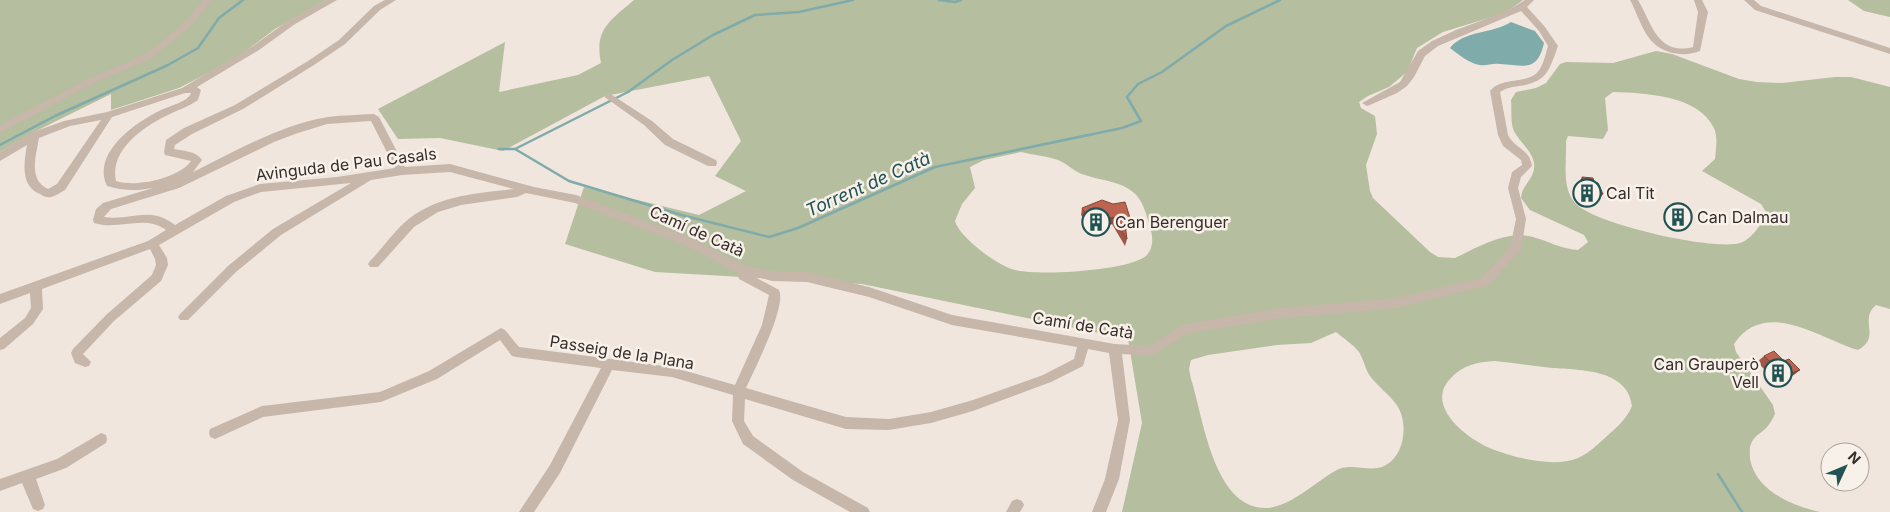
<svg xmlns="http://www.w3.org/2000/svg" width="1890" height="512" font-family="Inter,sans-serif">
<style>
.green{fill:#b5be9f;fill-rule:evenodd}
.water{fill:#7fabaa}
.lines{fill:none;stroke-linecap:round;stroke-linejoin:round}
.stream{stroke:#7fabaa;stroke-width:2.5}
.minor{fill:#c7b6aa;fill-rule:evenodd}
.wall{fill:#a25645}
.shaded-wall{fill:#844638}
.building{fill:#bc6450;stroke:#844638}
.labels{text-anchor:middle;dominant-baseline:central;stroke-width:5;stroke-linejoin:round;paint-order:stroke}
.street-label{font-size:16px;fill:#362c29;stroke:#f8f1ea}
.poi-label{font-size:16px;fill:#362c29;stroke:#f8f1ea;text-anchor:start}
.water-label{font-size:18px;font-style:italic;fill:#225354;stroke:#f8f1ea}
</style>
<rect width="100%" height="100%" fill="#f0e6de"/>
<!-- green -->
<g class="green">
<polygon points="0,0 326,0 275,29 239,56 208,73 179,88 111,110 111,94 28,135 0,152"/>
<path d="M634,0H1523L1505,13L1443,32L1417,48L1407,72L1389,87L1368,96L1359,102L1361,108L1375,116L1377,134L1366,165L1370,191L1373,198L1430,252L1438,257L1455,258C1479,247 1505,230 1533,237C1548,241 1561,249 1578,250L1588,242L1584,235L1530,210L1521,198C1522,184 1536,178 1534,163C1532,150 1519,142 1514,131C1510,122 1512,109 1511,100L1516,92L1536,88L1546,83L1560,64L1566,62L1613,63L1656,51L1672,54L1739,79L1757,82L1782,83L1835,77H1851L1890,87V309L1876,305C1858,320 1882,337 1858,350C1821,339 1765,297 1734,344L1736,352L1773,405L1775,414C1773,418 1770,424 1767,427C1762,433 1754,435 1751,444C1749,449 1750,453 1750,459C1756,491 1791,505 1820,512H1122L1142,423L1128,339L862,284L655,272L565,244L584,187L699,215L746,191L715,176L741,141L709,76L605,96L503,151L440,138L398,139L378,109L505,42L499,92L578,75L601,63C594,29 610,21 634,0ZM1613,92C1645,93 1698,95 1714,128C1718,138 1716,148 1715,159L1702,171L1761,204L1766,212C1764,222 1751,240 1740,243C1714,251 1593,224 1575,203C1561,186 1567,162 1566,141L1568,136L1603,139L1608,130L1605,98ZM1021,152C1033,155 1047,156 1058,160C1068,164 1074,172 1085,175C1102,181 1124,181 1137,196C1144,204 1147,217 1150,227C1153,237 1154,248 1146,256C1127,271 1039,276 1015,270C999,267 959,237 955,221L962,204L975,188L970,167L984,160ZM1336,332C1343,338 1354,345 1359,352C1364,360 1365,369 1370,376C1378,387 1389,394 1396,404C1409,421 1405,455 1386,465C1370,474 1351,461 1335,471C1314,483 1294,504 1269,508C1213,512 1203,415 1191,379L1189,369L1191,360L1208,355L1277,345L1311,343ZM1495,361C1514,363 1533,366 1552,368C1580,370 1628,369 1632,406C1626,420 1617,427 1606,437C1597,445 1589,453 1578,458C1553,468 1516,458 1492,449C1469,440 1424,407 1450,379C1462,365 1477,362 1495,361Z"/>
<polygon points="1848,0 1890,0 1890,17 1864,11"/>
</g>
<!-- water -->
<path class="water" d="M1511,22L1535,31L1544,43C1537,73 1524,65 1500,64C1493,63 1486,66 1480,65C1470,64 1458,54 1450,48C1464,30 1493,34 1511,22Z"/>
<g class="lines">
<!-- stream -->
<g class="stream">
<polyline points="939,0 955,2 961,0"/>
<polyline points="0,145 55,116 168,65 198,48 219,18 243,0"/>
<polyline points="499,149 515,149 569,181 685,216 769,237 798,228 935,167 1122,128 1141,121 1127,97 1138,84 1162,72 1226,26 1280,0"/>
<polyline points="515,149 628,92 672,60 713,35 755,15 799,12 853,0"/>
<polyline points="1718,474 1742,512"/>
</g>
<!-- minor -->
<g class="minor">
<polygon points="203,0 212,0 189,28 152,58 94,83 0,133 0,125 88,79 146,54 183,24"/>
<path d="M326,0H337L295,24L259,50L197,87L201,90L198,100C190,106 180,109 170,114C146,125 109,149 116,181C135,188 180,178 191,161L165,155L164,152L166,140L184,128L235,105L308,61L339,40L374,6L385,0H396L380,10L345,44L314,65L243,109L192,134L175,145L174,149C184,151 196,151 202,160L193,172C236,151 280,125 328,117C343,115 359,115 374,114L379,117L405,167L450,164L534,187L576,195L693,239L745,266L772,271L807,272L869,287L952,315L1115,344L1149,346L1185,324L1283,308L1398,298L1481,278L1510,248L1516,219L1508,188L1512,172L1522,165L1521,160L1503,146L1498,135L1490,91C1503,75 1529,86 1540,69C1544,62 1546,53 1548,46L1539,31L1521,11L1438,46L1425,56L1414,77L1407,86L1397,93L1370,105L1367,106L1362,103L1400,82L1418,51L1432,41L1456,30L1507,11L1525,0H1534L1527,7L1545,27L1558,46C1549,71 1547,82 1519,86C1512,87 1506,88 1500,92L1508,135C1515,149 1530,149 1532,166L1521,177L1518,188L1526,219L1521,250L1489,285L1398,308L1283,318L1188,333L1151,356L1122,354L1130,420L1119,479L1106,512H1092L1105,479L1118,420L1109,353L1088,349L1083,366L1051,382L973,411L931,423L889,430L846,429L745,399L744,421L753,436L803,472L868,508L870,512H850L793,480L743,444L732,421L733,395L672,377L612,370L560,473L534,512H519L550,465L601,368L516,357L512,356L500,340L437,379L381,402L263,417L215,439L210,437L209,433L210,429L262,406L380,392L429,371L501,328L505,330L519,347L672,367L735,385L762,325L769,295L739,279L737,272L685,245L575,203L526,193L517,197L461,205L438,212L414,227L378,267H370L368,264L370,261C382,249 391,235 404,223C433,196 476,193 514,189L450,172L402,175L371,180L281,235L236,272L188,320H180L178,317L180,314L228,266L273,229L351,183L261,192L234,202L159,245L167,258L168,265L161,281L114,321L83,354L91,362L89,366L85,367L75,363L71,353L73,349L106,315L152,275L156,265L155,259L150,249L42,289L43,309L33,324L4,349L0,350V338L25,318L31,308L30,293L0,304V294L148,241L166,230C144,214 119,231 94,223L93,220L96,209L103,203L153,188C136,191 123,191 107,186C91,153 136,122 161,110C169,106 188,102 191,93H185L112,117L65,190C61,192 56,196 51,197C47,198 43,196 40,194C20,186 24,162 27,145L0,161V152L30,133L64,121L107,112L182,88L253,46L289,20ZM101,120L57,184L48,189C28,180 36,156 39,138L70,126ZM371,121L395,168L337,177L260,184L226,196L175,225C149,205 132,221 104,217L111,209L179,188L274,142L295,134L327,124ZM753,276L772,281L807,282L869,297L952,325L1077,347L1074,359L1043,375L973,400L931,412L889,419L846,417L746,388C754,370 787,306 779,290Z"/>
<path d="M1630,0H1638C1652,23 1657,56 1693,47L1698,12L1694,0H1702L1708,12L1700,51C1689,55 1680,55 1669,52C1644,44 1641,20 1630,0Z"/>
<polygon points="1744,0 1754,0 1761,6 1890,48 1890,54 1755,10"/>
<polygon points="609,93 652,121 673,139 716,160 717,163 716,166 708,166 665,145 644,125 606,98 604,96 606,94"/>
<polygon points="101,433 106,435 107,439 106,443 66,468 36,479 45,505 43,509 38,511 33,509 22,483 0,491 0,479 57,459"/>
<polygon points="1017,499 1022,501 1024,505 1020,512 1006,512 1012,501"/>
</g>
</g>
<!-- wall -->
<g class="wall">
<polygon points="1582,177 1594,182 1603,194 1598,201 1583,200 1578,184"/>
<polygon points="1082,208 1131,221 1129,228 1126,230 1127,239 1125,246 1112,224 1091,231 1081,215"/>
<polygon points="1764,356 1784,361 1800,370 1792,376 1777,382 1757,362"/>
</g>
<!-- shaded-wall -->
<g class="shaded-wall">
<polygon points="1113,217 1112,224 1091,231 1092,224"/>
<polygon points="1131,221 1129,228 1124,231 1125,225"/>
<polygon points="1800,370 1792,376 1777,382 1784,375"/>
</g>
<!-- building -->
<g class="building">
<polygon points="1582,177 1593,178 1594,182 1598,183 1603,194 1588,193"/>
<polygon points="1102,200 1113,204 1125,202 1131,221 1125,225 1127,239 1113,217 1092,224 1082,208"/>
<polygon points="1774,351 1784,361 1789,359 1800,370 1784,375 1764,356"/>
</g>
<!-- icons -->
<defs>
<g id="building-ring" transform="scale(1.4375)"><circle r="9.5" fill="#f8f1ea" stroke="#225354" stroke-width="1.5"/><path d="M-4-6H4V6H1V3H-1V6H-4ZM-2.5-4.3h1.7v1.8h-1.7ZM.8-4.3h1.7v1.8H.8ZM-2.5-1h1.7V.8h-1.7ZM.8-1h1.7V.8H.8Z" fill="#225354"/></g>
</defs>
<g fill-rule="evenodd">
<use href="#building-ring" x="1587" y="193"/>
<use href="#building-ring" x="1678" y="217"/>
<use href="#building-ring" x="1096" y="222"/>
<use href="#building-ring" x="1778" y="373"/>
</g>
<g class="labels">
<!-- street labels -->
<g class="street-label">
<text transform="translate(346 164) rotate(-7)">Avinguda de Pau Casals</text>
<text transform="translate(697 231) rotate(24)">Camí de Catà</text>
<text transform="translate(1083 325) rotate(9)">Camí de Catà</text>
<text transform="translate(622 352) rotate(9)">Passeig de la Plana</text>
</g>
<!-- poi labels -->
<g class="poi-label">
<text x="1606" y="193">Cal Tit</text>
<text x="1697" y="217">Can Dalmau</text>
<text x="1115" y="222">Can Berenguer</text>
<text x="1759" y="364" text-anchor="end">Can Grauperò<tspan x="1759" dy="18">Vell</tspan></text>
</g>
<!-- water labels -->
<g class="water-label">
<text transform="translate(868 184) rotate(-24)">Torrent de Catà</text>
</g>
</g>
<!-- north arrow -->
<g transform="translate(1845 467) rotate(46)"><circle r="24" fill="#f8f1ea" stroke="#aaa29d"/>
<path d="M0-4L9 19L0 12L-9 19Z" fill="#225354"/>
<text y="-8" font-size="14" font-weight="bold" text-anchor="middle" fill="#362c29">N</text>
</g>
</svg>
